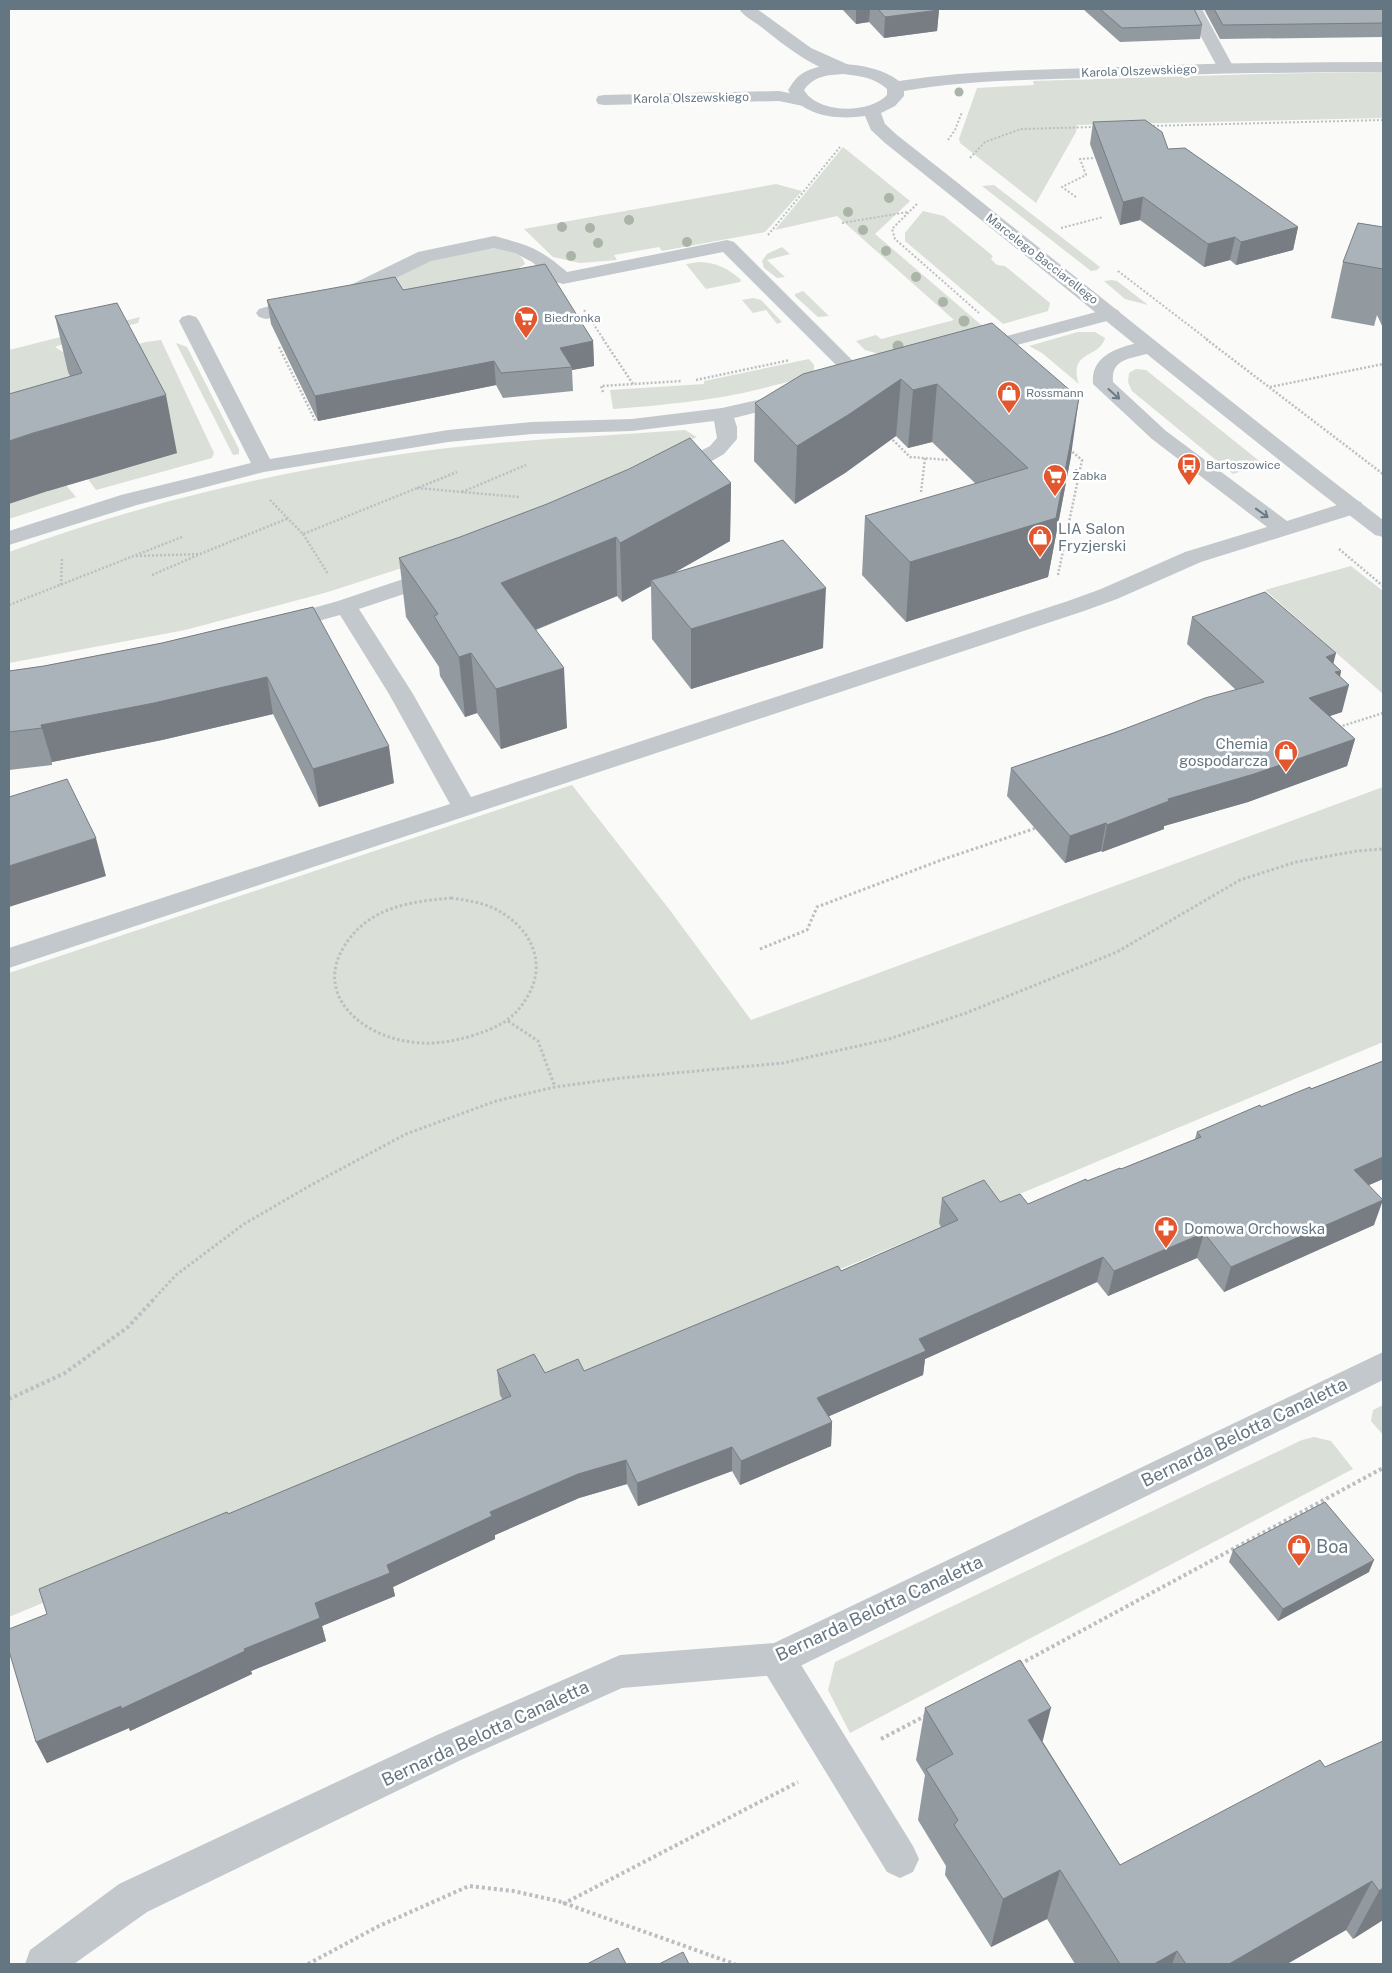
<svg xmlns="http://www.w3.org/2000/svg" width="1392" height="1973" font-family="'Public Sans',sans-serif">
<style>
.green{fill:#dadfd7}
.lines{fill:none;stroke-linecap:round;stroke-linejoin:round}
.path-far3{stroke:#bbbfc2;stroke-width:2;stroke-dasharray:2 2;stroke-linecap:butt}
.path-far2{stroke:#bbbfc2;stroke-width:2.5;stroke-dasharray:2 2;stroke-linecap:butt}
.path-far1{stroke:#bbbfc2;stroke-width:3;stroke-dasharray:2.5 2.5;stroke-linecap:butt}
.path{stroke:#bbbfc2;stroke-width:4;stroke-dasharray:3 3;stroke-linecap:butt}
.service{fill:#c3c8cc;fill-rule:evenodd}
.minor{fill:#c3c8cc;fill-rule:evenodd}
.tertiary{fill:#c3c8cc;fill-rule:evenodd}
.tree{fill:#aab4a7}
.wall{fill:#929a9f}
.shaded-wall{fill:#777d82}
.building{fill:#aab3b9;stroke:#777d82}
.oneway{stroke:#6a7a87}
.labels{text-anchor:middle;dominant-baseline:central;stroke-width:5;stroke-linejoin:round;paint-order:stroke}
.far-street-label{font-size:12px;fill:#657683;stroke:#fff}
.far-poi-label{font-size:12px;fill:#657683;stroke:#fff;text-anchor:start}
.poi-label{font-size:15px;fill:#657683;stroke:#fff;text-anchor:start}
.near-street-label{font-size:18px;fill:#657683;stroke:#fff}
.near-poi-label{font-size:18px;fill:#657683;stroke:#fff;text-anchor:start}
</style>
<rect width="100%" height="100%" fill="#fafaf8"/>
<!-- green -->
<g class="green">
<polygon points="1383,72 1383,118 1077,125 1076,132 1036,203 960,143 959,139 977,88 1034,85 1033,81 1259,74"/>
<polygon points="843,147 910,201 875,234 986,329 879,354 865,350 856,341 876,335 881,339 954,320 837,216 775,230"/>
<polygon points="776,184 802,191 765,232 662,251 659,247 614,255 617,260 580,263 553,257 524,229"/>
<polygon points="994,185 1100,267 1097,270 1091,271 982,186"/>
<polygon points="923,211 944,216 993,256 991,259 997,265 1005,266 1050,303 1048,311 1003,324 905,241 905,233"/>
<polygon points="782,247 790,254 767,260 785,277 777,278 764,268 762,261 767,254"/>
<path d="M494,248C507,250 521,251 525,264L518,269L405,290H400L388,281L442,255Z"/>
<path d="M699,262C718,263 727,268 741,280L740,282L706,289L686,264Z"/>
<polygon points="1112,280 1117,281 1148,305 1125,299 1104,281"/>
<polygon points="803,291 829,316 818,317 795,296 795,294"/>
<polygon points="753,298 761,300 782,322 777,324 766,310 753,313 742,300"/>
<polygon points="140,317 138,323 111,330 108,327 55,347 76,360 146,342 161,340 214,453 212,458 96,490 88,479 95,430 9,457 9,350"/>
<path d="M1078,332H1095L1105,338C1099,359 1068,350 1079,384L1042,353L1029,346Z"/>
<polygon points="176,343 187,347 239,449 239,454 233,455"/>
<path d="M809,359L814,365V371C797,381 779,384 760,389C711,401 663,405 613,409L610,390L704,384V381Z"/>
<polygon points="1136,369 1146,370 1263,464 1233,474 1132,391 1128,382 1129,373"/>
<path d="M685,430L697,437L442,555L328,592L185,630L9,663V552C150,500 298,466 448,448C527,439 606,436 685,430Z"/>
<polygon points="66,485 76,497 9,519 9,504"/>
<polygon points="1351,566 1383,591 1383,694 1265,590"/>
<polygon points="572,785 669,909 751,1020 1383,787 1383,1042 9,1617 9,973"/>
<polygon points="1383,1405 1383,1435 1371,1421 1373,1410"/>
<polygon points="1314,1437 1331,1441 1353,1469 850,1733 828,1690 835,1662 1302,1440"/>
</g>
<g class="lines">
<!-- path-far3 -->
<g class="path-far3">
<polyline points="1149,126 1383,120"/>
<polyline points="948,140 955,130 962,112"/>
<polyline points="970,158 985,142 1021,129 1095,127"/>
<polyline points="1076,197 1062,187 1086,175 1080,159 1095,158"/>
<polyline points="917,204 892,229 895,239 979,313"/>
<polyline points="842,223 908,212"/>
<polyline points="1061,228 1103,217"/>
<polyline points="768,235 840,147"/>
<polyline points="1118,271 1208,340"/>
<polyline points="584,310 604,340"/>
</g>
<!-- path-far2 -->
<g class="path-far2">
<polyline points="603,339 633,384"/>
<polyline points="1206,339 1383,474"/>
<polyline points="279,347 316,422"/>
<polyline points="696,380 790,360"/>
<polyline points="1270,387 1383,364"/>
<polyline points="603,392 601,386 682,381"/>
<polyline points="890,437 910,457 948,460"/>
<polyline points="417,488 519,497"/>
<polyline points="462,492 526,465"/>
<polyline points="921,492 925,458"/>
<polyline points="270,500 303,534 457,472"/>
<polyline points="303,534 328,574"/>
<polyline points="1339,549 1383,586"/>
<polyline points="136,556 200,554 289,518"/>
<polyline points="152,575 198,555"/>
<polyline points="1058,575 1082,460 1069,449"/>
<polyline points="61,585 62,558"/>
<polyline points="9,605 182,537"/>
<polyline points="1339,727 1383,713"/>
</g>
<!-- path-far1 -->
<g class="path-far1">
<path d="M451,898C465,900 479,902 491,907C529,924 550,962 526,999C512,1022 494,1029 468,1037C449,1042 431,1045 412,1042C364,1037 312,996 345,945C355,929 370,917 388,910C408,902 430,900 451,898Z"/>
<polyline points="760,949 807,930 817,907 944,859 1039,827"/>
<polyline points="508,1021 538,1041 555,1087"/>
<polyline points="152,1301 176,1275 244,1224 311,1185 406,1134 496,1101 555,1087 621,1078 783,1063 889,1039 966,1013 1117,952 1240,880 1296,862 1357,851 1383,849"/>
</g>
<!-- path -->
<g class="path">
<polyline points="9,1399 65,1373 128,1327 153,1300"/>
<polyline points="1020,1664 1383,1468"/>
<polyline points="881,1739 927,1715"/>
<polyline points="563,1904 798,1782"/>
<polyline points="308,1964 379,1926 469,1886 513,1891 558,1901 735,1964"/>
</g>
<!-- service -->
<g class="service">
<polygon points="1186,9 1202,9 1234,68 1232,72 1220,72"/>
<path d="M494,236C529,245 539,248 567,272L727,240L734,242L871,379L868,383L861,385L854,383L723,252L563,284L556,282L532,262L515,253L494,248L431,261L340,305L266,319L259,317L256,313L259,309L266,307L328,296L418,252Z"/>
<polygon points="1111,308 1118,310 1121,314 1118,318 976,356 969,354 966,350 969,346"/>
<polygon points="189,315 196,317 199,321 270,459 448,430 532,422 632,419 722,408 792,392 799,394 802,398 799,402 734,418 737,427 737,439 724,454 681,479 673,480 665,479 662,474 665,469 710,446 717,438 714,421 632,431 532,434 448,442 264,472 137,505 9,545 9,531 121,495 251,463 179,321 182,317"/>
<path d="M1149,340L1156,342L1159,346C1148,362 1110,350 1113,382L1166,431L1287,521L1353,500L1361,502L1364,507L1361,512L1201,562L1117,599L1084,611L9,968V948L450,804L389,694L340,615L282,631L274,629L270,624L274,619L338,601L430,570L438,568L446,570L449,575L446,580L359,609L413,694L471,797L1068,601L1101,589L1185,552L1267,527L1152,439L1093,384C1090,352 1125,346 1149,340Z"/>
<polygon points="777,1643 790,1647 913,1846 919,1859 913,1872 900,1878 887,1872 764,1671 759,1659 764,1647"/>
</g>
<!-- minor -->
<g class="minor">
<path d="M739,9H757L811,48L849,65L851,69L849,73C824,79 779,41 760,26C753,21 744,16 739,9Z"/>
<polygon points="779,91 809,97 811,101 809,105 803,106 779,101 604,105 598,104 596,100 598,96 604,95"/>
<polygon points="1383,1352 1383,1380 790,1671 777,1675 622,1688 463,1759 147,1912 74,1964 25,1964 30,1950 119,1884 437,1735 620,1655 774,1643"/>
</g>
<!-- tertiary -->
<path class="tertiary" d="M1383,62V72C1285,72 1188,74 1090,78C1028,80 965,80 904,91V96L895,106L881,113L885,124L897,135C1060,263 1219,394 1383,520V537L1375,535C1209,407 1049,273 885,143L871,130L865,116C837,120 803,117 788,90C792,84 796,77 803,73C827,58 877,63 899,81C962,71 1027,70 1091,68C1188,64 1286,62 1383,62ZM843,74C859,76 874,77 887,89V95C869,114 818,114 804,90C814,76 827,75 843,74Z"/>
</g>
<!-- trees -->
<g class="tree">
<circle cx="959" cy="92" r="4.5"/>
<circle cx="889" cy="198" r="5"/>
<circle cx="848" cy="212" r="5"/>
<circle cx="629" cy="220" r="5"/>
<circle cx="562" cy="227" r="5"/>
<circle cx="590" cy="228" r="5"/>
<circle cx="863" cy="230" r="5"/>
<circle cx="687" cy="242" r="5"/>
<circle cx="598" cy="243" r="5"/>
<circle cx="886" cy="251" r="5"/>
<circle cx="571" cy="256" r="5"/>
<circle cx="916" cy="277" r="5"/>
<circle cx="943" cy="302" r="5"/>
<circle cx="964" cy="321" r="5.5"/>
<circle cx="898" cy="346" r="5.5"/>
</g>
<!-- wall -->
<g class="wall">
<polygon points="842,9 938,9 939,10 937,31 884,38 869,22 856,24"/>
<polygon points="1083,9 1194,9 1202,25 1200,39 1120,42"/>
<polygon points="1204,9 1383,9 1383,37 1220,39"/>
<polygon points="1093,122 1168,149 1298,227 1293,250 1236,265 1230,260 1204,267 1140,220 1120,225 1090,144"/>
<polygon points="1383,227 1383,328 1377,315 1374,326 1331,318 1343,262"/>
<polygon points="403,290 593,341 594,366 572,370 573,391 503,398 496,385 318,421 271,324 267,300"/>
<polygon points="55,316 177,453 48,491 70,376 68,372"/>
<polygon points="992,323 1071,456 1048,577 906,622 862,575 865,516 976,484 932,442 908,448 896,436 845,473 795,504 754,461 755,403"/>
<polygon points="731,483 730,541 674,573 823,648 691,689 652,639 651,586 622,602 617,596 536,630 567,728 501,749 477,713 465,717 440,676 439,667 406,617 399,558"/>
<polygon points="313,607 394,783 319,807 273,714 162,740 52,762 52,765 9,770 9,671 44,666 162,643"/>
<polygon points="1192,617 1333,663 1341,671 1340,677 1342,712 1330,716 1355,739 1347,766 1248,802 1164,826 1164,829 1102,852 1101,851 1065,863 1007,796 1011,768 1236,690 1187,644"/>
<polygon points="1383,1061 1383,1179 1369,1185 1374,1225 1224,1292 1197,1258 1108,1296 1097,1282 925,1359 923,1375 829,1416 832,1422 831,1446 740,1485 732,1471 638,1506 627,1484 579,1498 495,1535 495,1539 393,1587 395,1596 322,1626 326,1641 251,1671 252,1674 130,1731 129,1728 47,1763 36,1742 47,1614 228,1514 503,1400 500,1395 497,1370 545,1373 584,1371 841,1271 941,1227 939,1223 942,1198 1028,1204 1087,1181 1121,1169 1195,1139 1197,1132"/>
<polygon points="1233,1550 1369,1572 1278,1621 1229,1562"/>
<polygon points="925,1708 1043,1742 1120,1865 1325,1767 1383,1741 1383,1920 1353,1939 1346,1930 1287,1964 1075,1964 1047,1919 991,1947 945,1875 946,1866 918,1820 925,1775 916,1760"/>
</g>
<!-- shaded-wall -->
<g class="shaded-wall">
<polygon points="856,9 870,9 869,22 856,24"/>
<polygon points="939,10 937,31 884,38 885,17"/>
<polygon points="1143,197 1140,220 1120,225 1123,202"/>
<polygon points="1298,227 1293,250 1236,265 1241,242"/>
<polygon points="1235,237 1230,260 1204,267 1208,244"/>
<polygon points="593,341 594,366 572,370 572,367 560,348"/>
<polygon points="494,361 496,385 318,421 315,396"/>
<polygon points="901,379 896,436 845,473 795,504 797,446"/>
<polygon points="937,384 932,442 908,448 913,390"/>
<polygon points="166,395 177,453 48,491 9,504 9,441 33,433"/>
<polygon points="1079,398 1071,456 1048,577 906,622 910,562 1056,518"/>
<polygon points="731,483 730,541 654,584 651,580 651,586 622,602 620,543"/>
<polygon points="616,537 617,596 505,642 501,583"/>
<polygon points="826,588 823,648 691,689 691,629"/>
<polygon points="471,653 477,713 465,717 459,657"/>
<polygon points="1336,653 1329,681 1326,657"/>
<polygon points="564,668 567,728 501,749 496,689"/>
<polygon points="1341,671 1337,689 1349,685 1342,712 1302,725 1309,698 1335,672"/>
<polygon points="267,677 273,714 162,740 52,762 41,725"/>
<polygon points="1355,739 1347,766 1248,802 1164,826 1164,829 1102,852 1107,825 1168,799"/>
<polygon points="389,746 394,783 319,807 313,769"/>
<polygon points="1106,823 1101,851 1065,863 1070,836"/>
<polygon points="96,838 106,876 9,907 9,866"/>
<polygon points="1383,1157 1383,1179 1346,1195 1354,1170"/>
<polygon points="1383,1200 1374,1225 1224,1292 1231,1267"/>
<polygon points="1204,1233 1197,1258 1108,1296 1114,1271"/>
<polygon points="1103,1257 1097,1282 925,1359 923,1375 816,1422 817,1398 919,1339"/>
<polygon points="832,1422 831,1446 740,1485 741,1461"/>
<polygon points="732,1447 732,1471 638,1506 637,1483"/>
<polygon points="626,1460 627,1484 579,1498 495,1535 495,1539 393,1587 395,1596 322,1626 326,1641 251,1671 252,1674 130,1731 129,1728 47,1763 36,1742 244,1649 315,1603 387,1565 490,1512 578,1474"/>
<polygon points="1374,1560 1369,1572 1278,1621 1283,1609"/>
<polygon points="1051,1708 1038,1760 1028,1720"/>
<polygon points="1060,1870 1047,1919 991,1947 1003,1899"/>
<polygon points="1372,1881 1346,1930 1287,1964 1229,1964"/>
<polygon points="1383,1888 1383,1920 1353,1939 1379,1891"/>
<polygon points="1177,1951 1172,1964 1154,1964"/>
</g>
<!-- building -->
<g class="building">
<polygon points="878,9 938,9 939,10 885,17"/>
<polygon points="1100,9 1194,9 1202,25 1122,28"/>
<polygon points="1214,9 1383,9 1383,23 1223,25"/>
<polygon points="1145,120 1162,132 1168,149 1185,148 1298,227 1241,242 1235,237 1208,244 1143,197 1123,202 1093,122"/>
<polygon points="1358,223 1383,227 1383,269 1343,262"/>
<polygon points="545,264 593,341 560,348 572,367 501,373 494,361 315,396 267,300 395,277 403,290"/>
<polygon points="117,303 166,395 33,433 9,441 9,394 82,373 55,316"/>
<polygon points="992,323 1079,398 1056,518 910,562 865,516 1028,468 937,384 913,390 901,379 848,415 797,446 755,403 803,374"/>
<polygon points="690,438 731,483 620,543 616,537 501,583 564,668 496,689 471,653 459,657 434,616 438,614 399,558 460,537 547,504 629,469"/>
<polygon points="783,540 826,588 691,629 651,580"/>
<polygon points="1265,592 1336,653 1326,657 1341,671 1335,672 1349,685 1309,698 1355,739 1254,774 1168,799 1169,801 1107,825 1106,823 1070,836 1011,768 1114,733 1205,698 1264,682 1192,617"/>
<polygon points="313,607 389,746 313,769 267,677 154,703 41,725 42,728 9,732 9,671 44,666 162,643"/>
<polygon points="67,779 96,838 9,866 9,797"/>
<polygon points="1383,1061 1383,1157 1354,1170 1383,1200 1231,1267 1204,1233 1114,1271 1103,1257 919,1339 926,1351 817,1398 832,1422 741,1461 732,1447 637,1483 626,1460 578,1474 490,1512 492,1516 387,1565 390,1573 315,1603 320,1618 244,1649 245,1651 121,1709 121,1706 36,1742 9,1651 9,1629 47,1614 39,1589 227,1512 228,1514 511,1396 497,1370 534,1354 545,1373 578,1359 584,1371 838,1266 841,1271 958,1220 942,1198 984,1180 1000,1202 1020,1194 1028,1204 1086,1179 1087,1181 1120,1168 1121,1169 1201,1137 1197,1132 1260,1105 1261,1107 1310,1087 1311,1089"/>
<polygon points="1325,1502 1374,1560 1283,1609 1233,1550"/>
<polygon points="1020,1660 1051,1708 1028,1720 1120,1865 1320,1760 1325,1767 1383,1741 1383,1888 1379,1891 1372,1881 1229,1964 1186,1964 1177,1951 1154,1964 1120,1964 1060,1870 1003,1899 954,1825 958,1820 926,1769 953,1754 925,1708"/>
<polygon points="618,1948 626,1964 587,1964"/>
<polygon points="683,1952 689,1964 659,1964"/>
</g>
<!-- one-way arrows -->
<defs><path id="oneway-shaft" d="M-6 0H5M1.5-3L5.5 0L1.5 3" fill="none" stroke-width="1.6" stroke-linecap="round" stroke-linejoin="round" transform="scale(1.25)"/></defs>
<g class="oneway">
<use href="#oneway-shaft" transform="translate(1114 394) rotate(42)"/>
<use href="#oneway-shaft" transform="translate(1262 513) rotate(36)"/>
</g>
<!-- icons -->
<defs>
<g id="supermarket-pin" transform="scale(1.25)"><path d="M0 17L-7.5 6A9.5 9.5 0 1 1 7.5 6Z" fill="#e4572e" stroke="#fff"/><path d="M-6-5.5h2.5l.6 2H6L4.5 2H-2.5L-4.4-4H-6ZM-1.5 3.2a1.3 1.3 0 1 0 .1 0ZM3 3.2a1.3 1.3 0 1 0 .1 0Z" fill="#fff"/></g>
<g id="shop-pin" transform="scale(1.25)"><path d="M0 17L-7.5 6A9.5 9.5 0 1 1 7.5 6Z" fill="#e4572e" stroke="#fff"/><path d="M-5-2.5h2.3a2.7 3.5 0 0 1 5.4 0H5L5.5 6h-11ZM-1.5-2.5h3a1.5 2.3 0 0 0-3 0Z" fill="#fff"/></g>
<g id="bus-pin" transform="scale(1.25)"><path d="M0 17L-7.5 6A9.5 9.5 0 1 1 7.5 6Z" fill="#e4572e" stroke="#fff"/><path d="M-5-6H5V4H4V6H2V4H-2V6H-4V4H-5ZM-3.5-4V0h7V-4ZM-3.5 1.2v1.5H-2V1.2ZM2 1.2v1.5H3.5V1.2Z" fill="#fff"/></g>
<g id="pharmacy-pin" transform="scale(1.25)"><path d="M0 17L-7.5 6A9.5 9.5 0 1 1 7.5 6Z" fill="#e4572e" stroke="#fff"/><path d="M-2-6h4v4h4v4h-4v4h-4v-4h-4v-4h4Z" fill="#fff"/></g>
</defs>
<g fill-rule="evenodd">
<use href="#supermarket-pin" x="526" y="318"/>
<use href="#shop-pin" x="1009" y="393"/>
<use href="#bus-pin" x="1189" y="465"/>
<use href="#supermarket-pin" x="1055" y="476"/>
<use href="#shop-pin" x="1040" y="537"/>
<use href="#shop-pin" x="1286" y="752"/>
<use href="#pharmacy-pin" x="1166" y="1228"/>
<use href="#shop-pin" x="1299" y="1546"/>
</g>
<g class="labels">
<!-- far-street labels -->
<g class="far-street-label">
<text transform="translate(1139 71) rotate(-2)">Karola Olszewskiego</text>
<text transform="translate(691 98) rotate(-1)">Karola Olszewskiego</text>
<text transform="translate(1042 259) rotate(38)">Marcelego Bacciarellego</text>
</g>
<!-- far-poi labels -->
<g class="far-poi-label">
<text x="544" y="318">Biedronka</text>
<text x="1026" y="393">Rossmann</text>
<text x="1206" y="465">Bartoszowice</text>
<text x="1072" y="476">Żabka</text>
</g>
<!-- poi labels -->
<g class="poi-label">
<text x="1058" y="528">LIA Salon<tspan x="1058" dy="17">Fryzjerski</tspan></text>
<text x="1268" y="743" text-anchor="end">Chemia<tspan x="1268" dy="17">gospodarcza</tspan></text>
<text x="1184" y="1228">Domowa Orchowska</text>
</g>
<!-- near-street labels -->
<g class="near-street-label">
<text transform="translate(1244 1432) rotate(-26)">Bernarda Belotta Canaletta</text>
<text transform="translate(879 1608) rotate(-25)">Bernarda Belotta Canaletta</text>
<text transform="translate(485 1733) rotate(-25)">Bernarda Belotta Canaletta</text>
</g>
<!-- near-poi labels -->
<g class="near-poi-label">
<text x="1316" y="1546">Boa</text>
</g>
</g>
<!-- border -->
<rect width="1392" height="1973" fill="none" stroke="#657683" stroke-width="20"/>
</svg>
